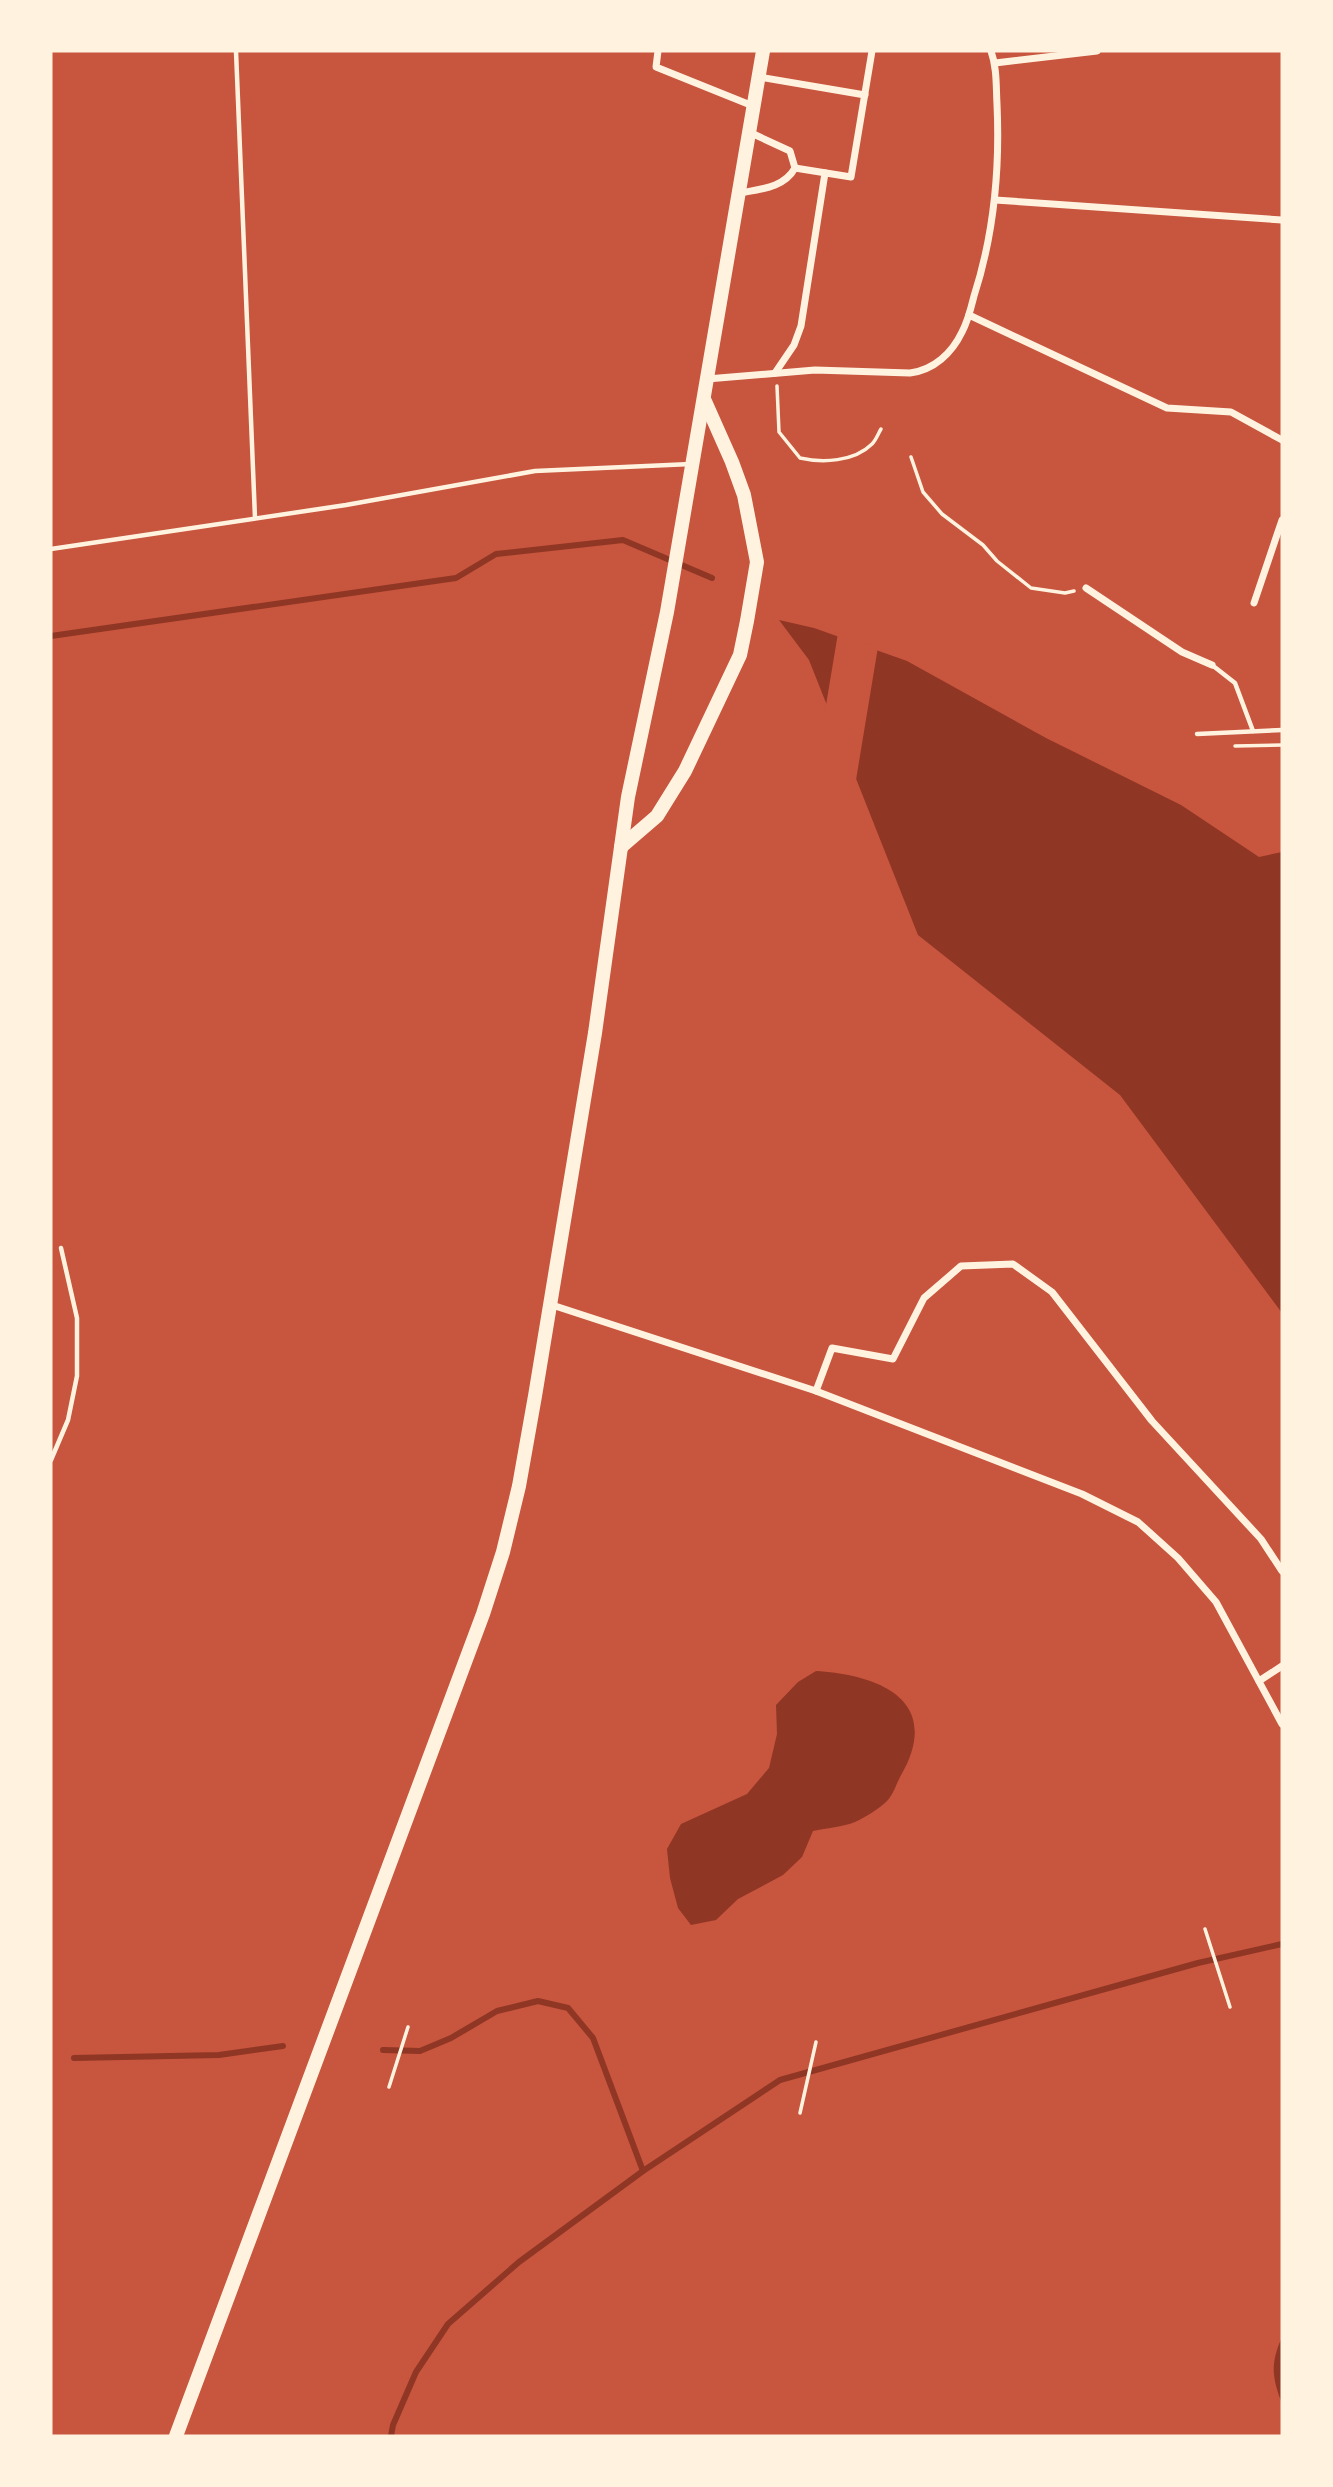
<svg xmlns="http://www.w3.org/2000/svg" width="1333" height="2487" font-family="Roboto,sans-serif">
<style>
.water{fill:#8f3625}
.pier{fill:#c8553d}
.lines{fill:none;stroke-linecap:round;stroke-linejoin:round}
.stream{stroke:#8f3625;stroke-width:6}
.path{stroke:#fff3e0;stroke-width:3.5}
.service{stroke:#fff3e0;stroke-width:4.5}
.minor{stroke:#fff3e0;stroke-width:7}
.primary{stroke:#fff3e0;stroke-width:14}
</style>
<rect width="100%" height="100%" fill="#c8553d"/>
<!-- water -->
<g class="water">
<polygon points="779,620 814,628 907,661 1046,738 1181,805 1259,857 1282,852 1282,1313 1120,1095 918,935 809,660"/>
<path d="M816,1671C882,1675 944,1702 900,1777C896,1785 893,1795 887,1801C880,1808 864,1818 855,1822C843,1827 826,1828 813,1831L802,1857L783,1875L738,1899L716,1920L691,1925L678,1908L670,1878L667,1849L681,1824L747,1794L769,1768L777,1734L776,1705L798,1682Z"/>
<path d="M1282,2337V2404C1272,2377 1270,2364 1282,2337Z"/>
</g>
<!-- pier -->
<polygon class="pier" points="838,633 878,647 856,780 851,779 825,711"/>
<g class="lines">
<!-- stream -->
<g class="stream">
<polyline points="51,636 456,578 496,554 623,540 712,578"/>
<polyline points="383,2050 420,2051 451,2038 497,2011 538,2001 568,2008 593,2038 643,2171"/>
<polyline points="74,2058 219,2055 283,2046"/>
<polyline points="391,2436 393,2425 416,2372 448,2324 519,2262 643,2171 780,2080 1198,1963 1282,1944"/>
</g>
<!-- path -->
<g class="path">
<path d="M777,386L779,432L800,458C822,463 854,462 872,444C876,440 878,434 881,429"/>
<polyline points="911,457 923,492 942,514 983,545 997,561 1031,588 1065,593 1074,591"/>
<polyline points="1235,746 1282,745"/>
<polyline points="1205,1929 1230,2007"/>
<polyline points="389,2087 408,2027"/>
<polyline points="800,2113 816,2042"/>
</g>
<!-- service -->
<g class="service">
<polyline points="236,51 255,518"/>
<polyline points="51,549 346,505 535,471 691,464"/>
<polyline points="1212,665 1235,683 1253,731"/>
<polyline points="1197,734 1282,730"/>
<polyline points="51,1460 68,1420 77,1376 77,1318 61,1248"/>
</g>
<!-- minor -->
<g class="minor">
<polyline points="658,51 656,67 753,106"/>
<polyline points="995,63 1097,51"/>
<polyline points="759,77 865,95"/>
<polyline points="795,168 851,177 872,51"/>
<path d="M740,193C760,189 784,188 795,168L790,151L749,132"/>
<polyline points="995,200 1282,220"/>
<polyline points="969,315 1167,408 1231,412 1282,440"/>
<polyline points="775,373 794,345 801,326 825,173"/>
<path d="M707,379L815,370L910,373C934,370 952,353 962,332C968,321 971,308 974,296C994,234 1000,169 997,104C996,86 997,68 991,51"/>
<polyline points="1086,588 1182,652 1212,665"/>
<polyline points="1254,603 1282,520"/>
<polyline points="549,1304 816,1391 1082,1494 1138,1522 1178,1558 1216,1602 1282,1724"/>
<polyline points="816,1391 832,1348 893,1359 924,1298 961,1266 1013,1264 1052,1292 1152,1421 1261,1539 1282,1571"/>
<polyline points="1259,1681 1282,1666"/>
</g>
<!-- primary -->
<g class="primary">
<polyline points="621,847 657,816 685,771 740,655 747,621 757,562 744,495 732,462 704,399"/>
<polyline points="176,2436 483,1614 503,1552 519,1486 535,1396 595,1033 628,797 667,612 763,51"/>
</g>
</g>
<!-- border -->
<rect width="1333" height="2487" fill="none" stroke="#fff3e0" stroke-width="105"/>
</svg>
